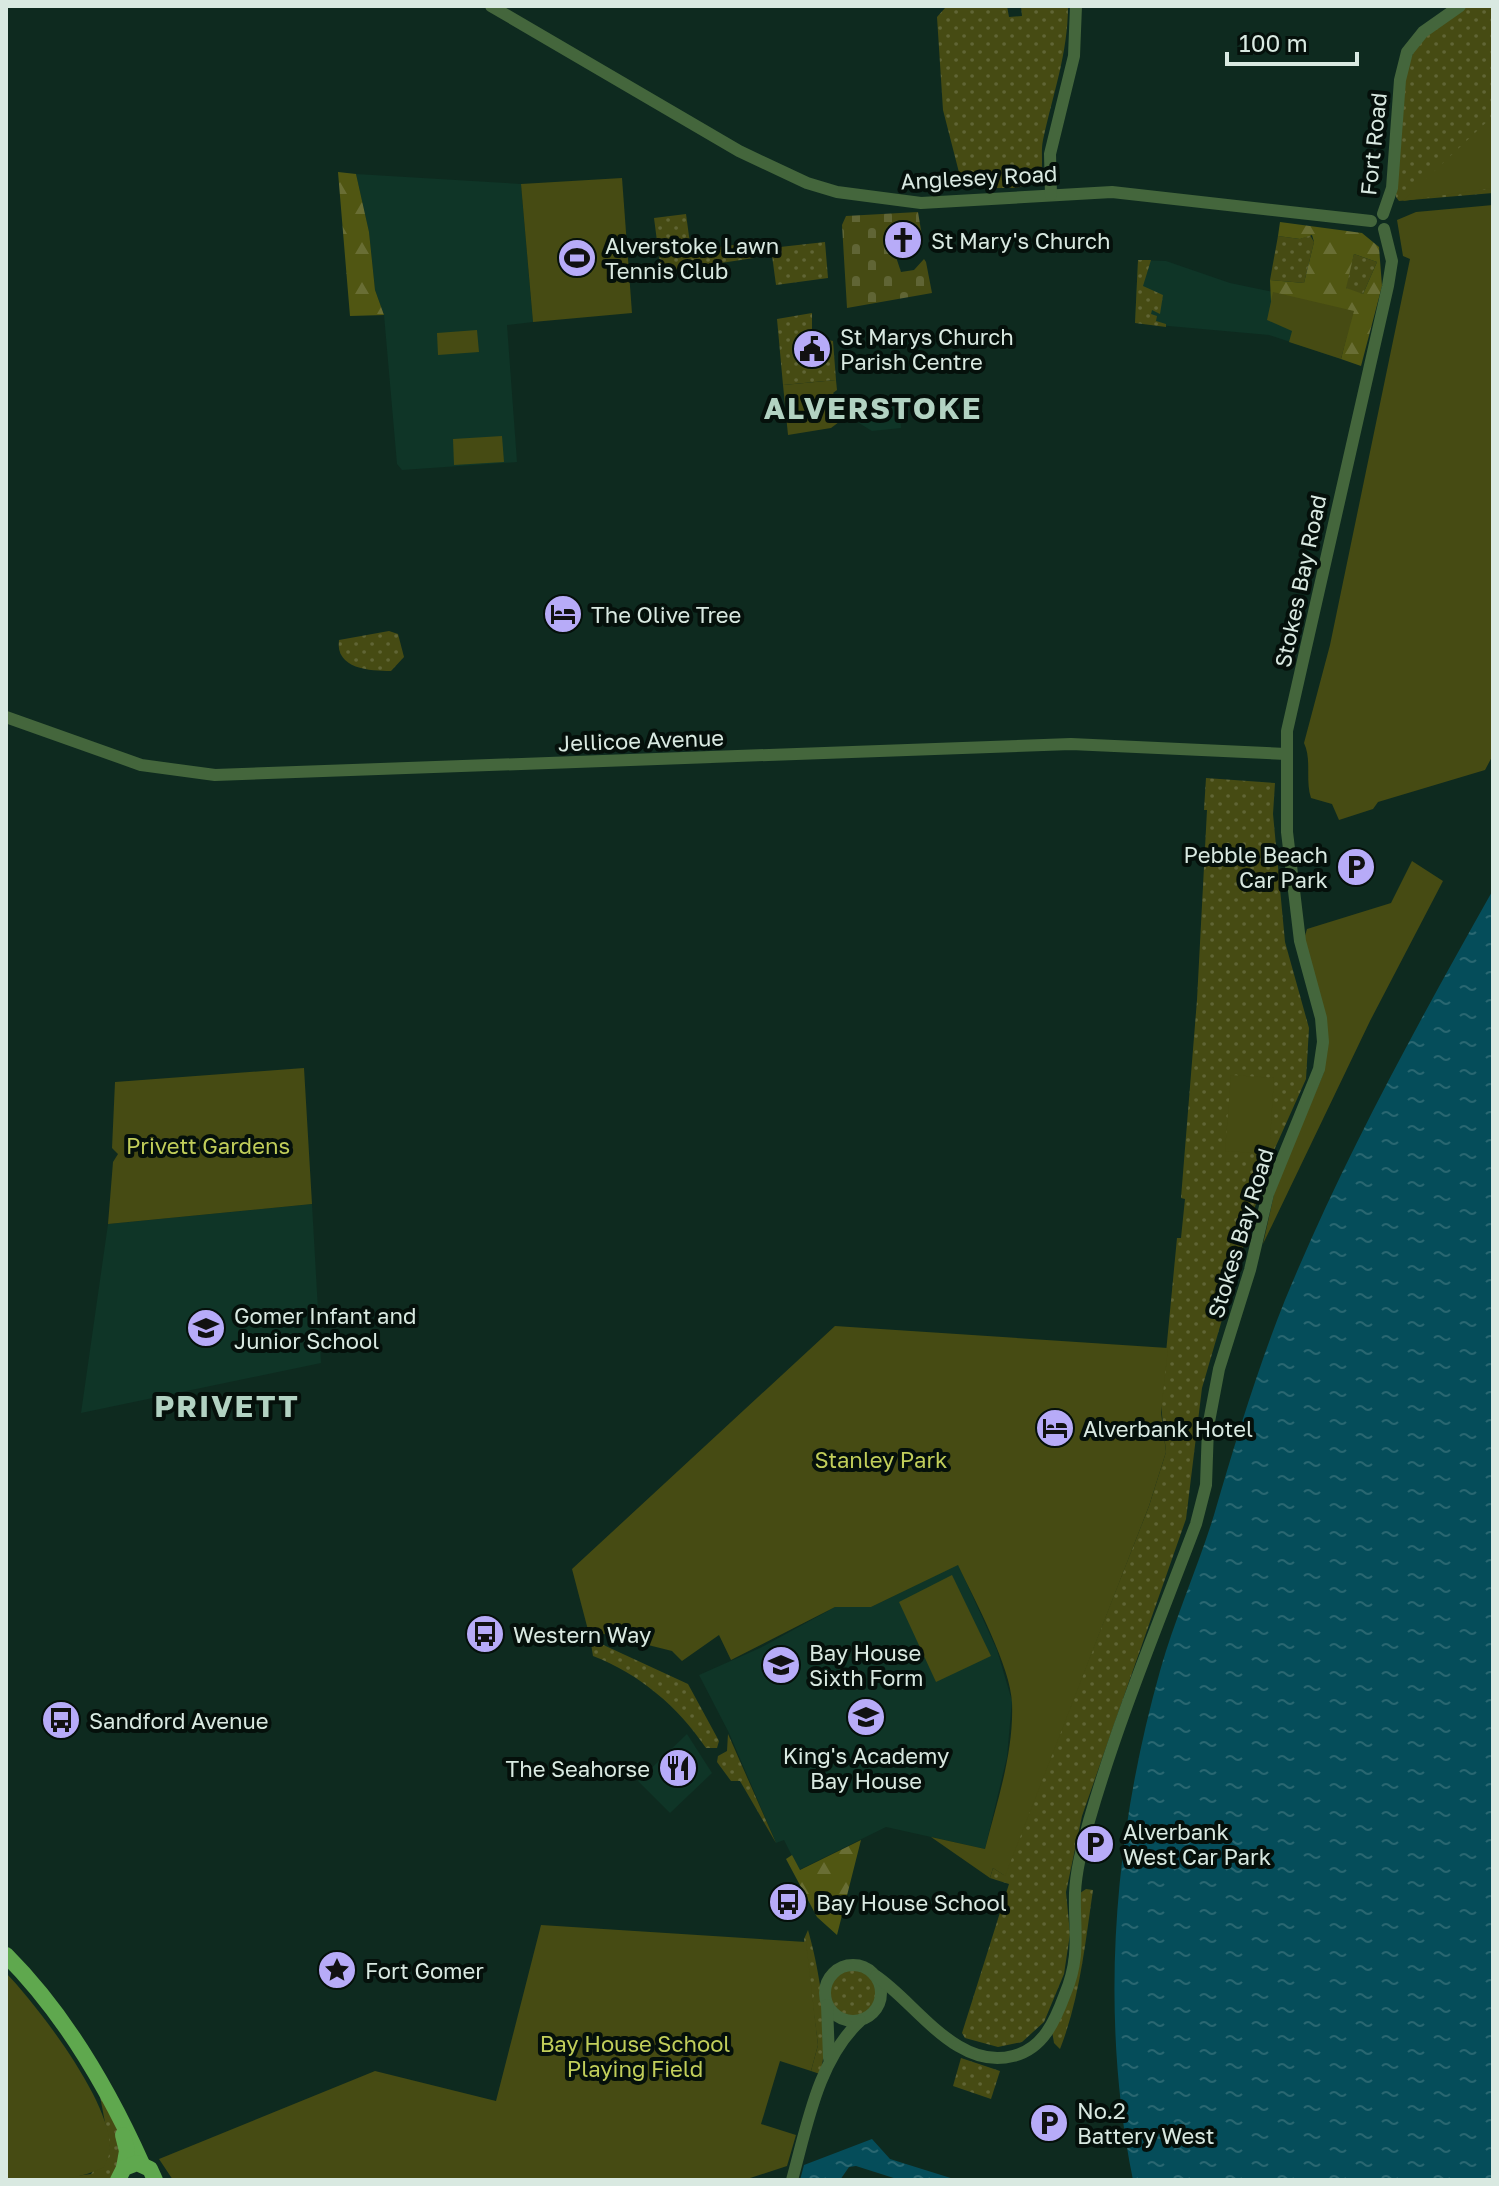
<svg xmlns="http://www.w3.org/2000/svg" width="1499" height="2186" font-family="'Golos Text',sans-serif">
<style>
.built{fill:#0f3527}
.grass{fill:url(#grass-dots)}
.forest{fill:url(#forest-firs);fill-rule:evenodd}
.cemetery{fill:url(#cemetery-stones)}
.park{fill:#464b13}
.water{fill:url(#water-ripples)}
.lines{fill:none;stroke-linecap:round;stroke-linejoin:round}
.minor{stroke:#44663c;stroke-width:12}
.major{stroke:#5fa84e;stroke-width:16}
.labels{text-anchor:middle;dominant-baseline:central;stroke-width:8;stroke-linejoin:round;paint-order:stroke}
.street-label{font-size:22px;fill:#d9e9e1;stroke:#05100b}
.poi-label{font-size:22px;fill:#d9e9e1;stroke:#05100b;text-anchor:start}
.park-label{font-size:22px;fill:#c1ce5a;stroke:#05100b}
.district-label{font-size:30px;font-weight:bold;letter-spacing:2px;fill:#b2d2c2;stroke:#05100b}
</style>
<defs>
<pattern id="grass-dots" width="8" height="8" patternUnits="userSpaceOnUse" patternTransform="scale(2)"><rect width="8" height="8" fill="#464b13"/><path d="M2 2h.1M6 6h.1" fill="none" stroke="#606535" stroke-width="1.8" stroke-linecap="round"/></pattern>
<pattern id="forest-firs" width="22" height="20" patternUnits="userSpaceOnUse" patternTransform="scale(2)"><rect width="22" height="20" fill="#505612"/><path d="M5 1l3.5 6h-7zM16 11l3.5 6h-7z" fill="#696e34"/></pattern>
<pattern id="cemetery-stones" width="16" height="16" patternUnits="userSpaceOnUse" patternTransform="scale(2)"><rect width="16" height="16" fill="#464b13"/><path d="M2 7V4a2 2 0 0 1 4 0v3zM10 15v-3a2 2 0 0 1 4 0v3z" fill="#606535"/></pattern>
<pattern id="water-ripples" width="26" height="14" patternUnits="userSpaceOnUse" patternTransform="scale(2)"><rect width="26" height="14" fill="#054d5a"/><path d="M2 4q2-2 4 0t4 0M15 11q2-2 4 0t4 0" fill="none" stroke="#296771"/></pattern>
</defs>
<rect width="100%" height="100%" fill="#0e2a1f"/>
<!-- built -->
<g class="built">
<polygon points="356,174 521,184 533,322 507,325 517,462 402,470 397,464 384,315 375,290 369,232"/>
<polygon points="1138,260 1166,261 1230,283 1278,293 1341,359 1269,335 1135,323"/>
<polygon points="899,397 901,428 872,431 859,423 858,401"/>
<polygon points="312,1204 321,1363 81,1413 108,1224"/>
<polygon points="958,1564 997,1650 1012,1701 1007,1757 985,1849 886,1827 799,1870 784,1840 776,1843 729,1733 699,1675 760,1648 835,1607 871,1607"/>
<polygon points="687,1734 712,1773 670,1813 638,1781"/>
</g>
<!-- grass -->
<g class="grass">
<path d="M1007,6L1009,17L1022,16L1021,6H1068C1068,53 1053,94 1043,140C1040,154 1045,170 1038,182L1016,188H963L943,110L937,17L945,8Z"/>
<path d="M1467,6H1493V193L1399,201L1396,197C1399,159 1395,67 1422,40C1435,27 1453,18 1467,6Z"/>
<polygon points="686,214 691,251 740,244 753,250 754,258 661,272 654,218"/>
<polygon points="1310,235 1314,242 1304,283 1270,280 1278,236 1300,239"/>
<polygon points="825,242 828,278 776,285 771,248"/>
<polygon points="1354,254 1377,262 1363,294 1349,292 1345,286"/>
<polygon points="1138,260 1151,260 1143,286 1163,295 1160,314 1152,310 1151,314 1157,316 1156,321 1166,324 1166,327 1135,323"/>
<polygon points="812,313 812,331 799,334 833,341 836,380 783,385 777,319"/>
<path d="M389,631L398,634L404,657L391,671C370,671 335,669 339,640Z"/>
<polygon points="1206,778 1275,783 1273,814 1285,942 1309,1028 1306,1079 1267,1166 1202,1388 1186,1519 1082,1816 1066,1892 1070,1934 1064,1974 1044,2022 1022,2042 998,2047 965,2038 962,2033 1009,1884 990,1878 993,1868 1004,1875 1149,1506 1166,1452 1161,1405 1177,1238 1181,1238 1185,1199 1181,1198 1197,1000 1207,810 1204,810"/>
<path d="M597,1642L688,1684L719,1741L717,1748H706C678,1707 640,1674 593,1656L591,1644Z"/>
<polygon points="728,1734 776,1843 740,1781 731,1781 717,1762 718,1756 727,1751"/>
<path d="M1086,1889L1093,1890C1085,1944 1080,1998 1060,2049L1054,2043L1052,2031L1063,2004L1077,1895Z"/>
<path d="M808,1930C819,1968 831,2036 820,2074L811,2071L818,2045L804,1939Z"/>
<circle cx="853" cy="1993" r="24"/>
<polygon points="961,2058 1000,2071 991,2099 953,2086"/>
<polygon points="100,2096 119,2131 123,2161 111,2178 46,2180 91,2174 110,2149"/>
</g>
<!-- forest -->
<g class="forest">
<polygon points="338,172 356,174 369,232 375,290 384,315 350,316"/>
<path d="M1280,222L1362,233L1379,247L1382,286L1361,366L1341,359L1349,326L1271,302L1270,280L1304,283L1314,242L1312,235L1300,239L1278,236ZM1354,254L1377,262L1363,294L1346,288Z"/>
<polygon points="861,1840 837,1935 817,1917 786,1859 792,1855 800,1870"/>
</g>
<!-- cemetery -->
<polygon class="cemetery" points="918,212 923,242 918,242 913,226 888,233 901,272 914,270 924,259 926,262 932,293 847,308 842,225 846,216"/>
<!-- park -->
<g class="park">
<polygon points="1493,116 1493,188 1403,201 1411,193"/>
<polygon points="622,178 632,313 533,322 521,184"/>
<path d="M1493,205V755L1485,770L1378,802L1373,809L1339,820L1332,804L1311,798C1305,780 1312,760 1304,743L1330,645L1410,259L1403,256L1397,220L1416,212Z"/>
<polygon points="1273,292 1354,311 1341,359 1289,342 1292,331 1267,320"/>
<polygon points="477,330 479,352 438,355 437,333"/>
<polygon points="836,380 837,390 833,393 837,398 839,422 831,428 788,435 783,385"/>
<polygon points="502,436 504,462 454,465 453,439"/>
<polygon points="1412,861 1443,881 1370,1021 1263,1244 1276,1185 1324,1072 1304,939 1307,929 1391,903"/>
<polygon points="304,1068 312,1204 108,1224 113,1162 118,1154 112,1148 115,1082"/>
<polygon points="1231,1075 1274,1078 1269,1154 1225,1151"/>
<path d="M835,1326L1168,1348L1161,1412L1166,1452L1149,1506L1005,1876L993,1868L990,1878L931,1837L985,1849C997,1802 1014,1752 1012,1703C1011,1667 974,1599 958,1565L871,1607H835L731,1660L719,1635L682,1661L672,1651L588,1630L572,1569Z"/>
<polygon points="952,1575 991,1656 936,1682 899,1602"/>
<polygon points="541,1925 806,1942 818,2045 811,2071 780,2061 761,2124 796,2135 787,2166 744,2180 173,2180 159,2159 375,2071 496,2101"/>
<path d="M6,1973C38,2006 112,2103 110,2149C110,2155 106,2162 104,2167C73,2183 40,2180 6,2180Z"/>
</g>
<!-- water -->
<g class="water">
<path d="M1493,890V2180H1133C1099,2012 1114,1834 1160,1671C1175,1618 1198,1567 1214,1515C1235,1443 1257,1370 1285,1300C1343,1159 1418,1023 1493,890Z"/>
<polygon points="872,2139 890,2159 957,2180 900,2180 856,2166 849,2167 840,2180 800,2180 804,2165"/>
</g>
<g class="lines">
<!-- minor -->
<g class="minor">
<polyline points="491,6 739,151 807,183 837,192 921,203 1112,192 1371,221"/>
<polyline points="1051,195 1050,154 1074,56 1076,6"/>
<polyline points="1383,214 1392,188 1400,80 1407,52 1423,32 1460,6"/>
<polyline points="6,717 141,765 215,775 1071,744 1286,754"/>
<circle cx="853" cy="1993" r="28"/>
<path d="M876,1976C916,2003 957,2071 1013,2056C1043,2049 1055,2021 1065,1994C1081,1956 1074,1931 1075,1893C1076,1869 1083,1844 1089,1821C1118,1720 1159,1622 1196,1524L1206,1485L1208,1427L1219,1369L1250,1270L1268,1194L1319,1069L1323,1042L1321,1018L1300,941L1287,832V731L1388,286L1392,261L1384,229"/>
<polyline points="827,2005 829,2058"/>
<path d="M792,2180C807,2126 818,2060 860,2021"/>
</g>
<!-- major -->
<g class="major">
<path d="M6,1955C65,2014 108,2088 142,2164"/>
<polyline points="123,2135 127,2151 124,2168"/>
<polyline points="118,2180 124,2168 137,2163 150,2169 155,2180"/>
</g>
</g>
<!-- icons -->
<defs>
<g id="church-disc" transform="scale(2)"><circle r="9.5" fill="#b7abf8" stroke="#05100b"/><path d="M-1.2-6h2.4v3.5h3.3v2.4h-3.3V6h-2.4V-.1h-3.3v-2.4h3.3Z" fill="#111"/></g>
<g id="stadium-disc" transform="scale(2)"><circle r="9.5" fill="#b7abf8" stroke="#05100b"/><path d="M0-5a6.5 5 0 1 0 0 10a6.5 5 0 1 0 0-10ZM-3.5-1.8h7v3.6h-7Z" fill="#111"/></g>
<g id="civic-disc" transform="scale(2)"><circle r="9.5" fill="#b7abf8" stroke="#05100b"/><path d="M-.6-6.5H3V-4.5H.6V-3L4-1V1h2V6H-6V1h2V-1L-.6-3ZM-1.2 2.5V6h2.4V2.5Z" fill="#111"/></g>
<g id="hotel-disc" transform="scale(2)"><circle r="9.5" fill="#b7abf8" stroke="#05100b"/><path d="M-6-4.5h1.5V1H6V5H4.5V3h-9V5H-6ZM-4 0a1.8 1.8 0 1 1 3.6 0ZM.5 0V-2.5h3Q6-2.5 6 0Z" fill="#111"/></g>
<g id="parking-disc" transform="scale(2)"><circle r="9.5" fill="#b7abf8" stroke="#05100b"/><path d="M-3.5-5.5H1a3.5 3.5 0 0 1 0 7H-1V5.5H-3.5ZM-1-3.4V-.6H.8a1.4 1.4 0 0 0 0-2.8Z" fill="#111"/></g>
<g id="school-disc" transform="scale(2)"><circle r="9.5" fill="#b7abf8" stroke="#05100b"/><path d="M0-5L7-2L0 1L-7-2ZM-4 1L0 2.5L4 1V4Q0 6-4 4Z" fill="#111"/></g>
<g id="bus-disc" transform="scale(2)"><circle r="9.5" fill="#b7abf8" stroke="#05100b"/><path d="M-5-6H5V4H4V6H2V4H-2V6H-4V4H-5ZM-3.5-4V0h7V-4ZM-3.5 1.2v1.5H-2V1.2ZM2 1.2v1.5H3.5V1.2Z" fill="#111"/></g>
<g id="university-disc" transform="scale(2)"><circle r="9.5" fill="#b7abf8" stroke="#05100b"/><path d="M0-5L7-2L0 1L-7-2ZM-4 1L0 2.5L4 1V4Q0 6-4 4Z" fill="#111"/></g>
<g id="restaurant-disc" transform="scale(2)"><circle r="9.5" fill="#b7abf8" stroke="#05100b"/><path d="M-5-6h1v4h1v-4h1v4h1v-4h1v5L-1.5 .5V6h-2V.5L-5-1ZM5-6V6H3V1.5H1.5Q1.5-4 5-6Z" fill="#111"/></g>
<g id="sight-disc" transform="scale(2)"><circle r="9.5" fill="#b7abf8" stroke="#05100b"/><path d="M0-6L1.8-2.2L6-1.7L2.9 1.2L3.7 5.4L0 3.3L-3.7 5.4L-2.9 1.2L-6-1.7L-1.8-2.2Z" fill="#111"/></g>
</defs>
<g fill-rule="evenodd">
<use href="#church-disc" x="903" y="240"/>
<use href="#stadium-disc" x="577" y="258"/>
<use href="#civic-disc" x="812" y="349"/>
<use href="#hotel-disc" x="563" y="614"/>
<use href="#parking-disc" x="1356" y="867"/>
<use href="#school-disc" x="206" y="1328"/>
<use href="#hotel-disc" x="1055" y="1428"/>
<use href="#bus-disc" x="485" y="1634"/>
<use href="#university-disc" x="781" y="1665"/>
<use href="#school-disc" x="866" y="1717"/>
<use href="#bus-disc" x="61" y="1720"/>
<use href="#restaurant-disc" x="678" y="1768"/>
<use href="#parking-disc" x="1095" y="1844"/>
<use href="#bus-disc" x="788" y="1902"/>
<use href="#sight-disc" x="337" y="1970"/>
<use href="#parking-disc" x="1049" y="2123"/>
</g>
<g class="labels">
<!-- street labels -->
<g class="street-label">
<text transform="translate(1373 144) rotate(-84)">Fort Road</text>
<text transform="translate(979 177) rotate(-3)">Anglesey Road</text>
<text transform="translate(1300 581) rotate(-78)">Stokes Bay Road</text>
<text transform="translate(641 740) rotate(-2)">Jellicoe Avenue</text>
<text transform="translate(1240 1233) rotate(-73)">Stokes Bay Road</text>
</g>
<!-- poi labels -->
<g class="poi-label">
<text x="931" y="240">St Mary's Church</text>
<text x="605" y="245">Alverstoke Lawn<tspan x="605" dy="25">Tennis Club</tspan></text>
<text x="840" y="336">St Marys Church<tspan x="840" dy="25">Parish Centre</tspan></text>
<text x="591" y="614">The Olive Tree</text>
<text x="1328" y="854" text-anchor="end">Pebble Beach<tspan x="1328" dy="25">Car Park</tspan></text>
<text x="234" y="1315">Gomer Infant and<tspan x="234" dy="25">Junior School</tspan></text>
<text x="1083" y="1428">Alverbank Hotel</text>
<text x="513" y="1634">Western Way</text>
<text x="809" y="1652">Bay House<tspan x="809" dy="25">Sixth Form</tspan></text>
<text x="89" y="1720">Sandford Avenue</text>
<text x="866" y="1755" text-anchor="middle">King's Academy<tspan x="866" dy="25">Bay House</tspan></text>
<text x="650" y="1768" text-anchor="end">The Seahorse</text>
<text x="1123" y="1831">Alverbank<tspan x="1123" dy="25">West Car Park</tspan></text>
<text x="816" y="1902">Bay House School</text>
<text x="365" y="1970">Fort Gomer</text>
<text x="1077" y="2110">No.2<tspan x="1077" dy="25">Battery West</tspan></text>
</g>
<!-- park labels -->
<g class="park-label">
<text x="208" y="1145">Privett Gardens</text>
<text x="881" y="1459">Stanley Park</text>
<text x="635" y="2043">Bay House School<tspan x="635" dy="25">Playing Field</tspan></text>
</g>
<!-- district labels -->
<g class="district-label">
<text x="873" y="408">ALVERSTOKE</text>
<text x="227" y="1406">PRIVETT</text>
</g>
</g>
<!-- border -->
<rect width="1499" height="2186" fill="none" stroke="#d9e9e1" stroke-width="16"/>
<!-- scale -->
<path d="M1227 52v12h130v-12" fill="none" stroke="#d9e9e1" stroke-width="4"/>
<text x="1239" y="52" font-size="24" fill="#d9e9e1" stroke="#05100b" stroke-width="6" paint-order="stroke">100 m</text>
</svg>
